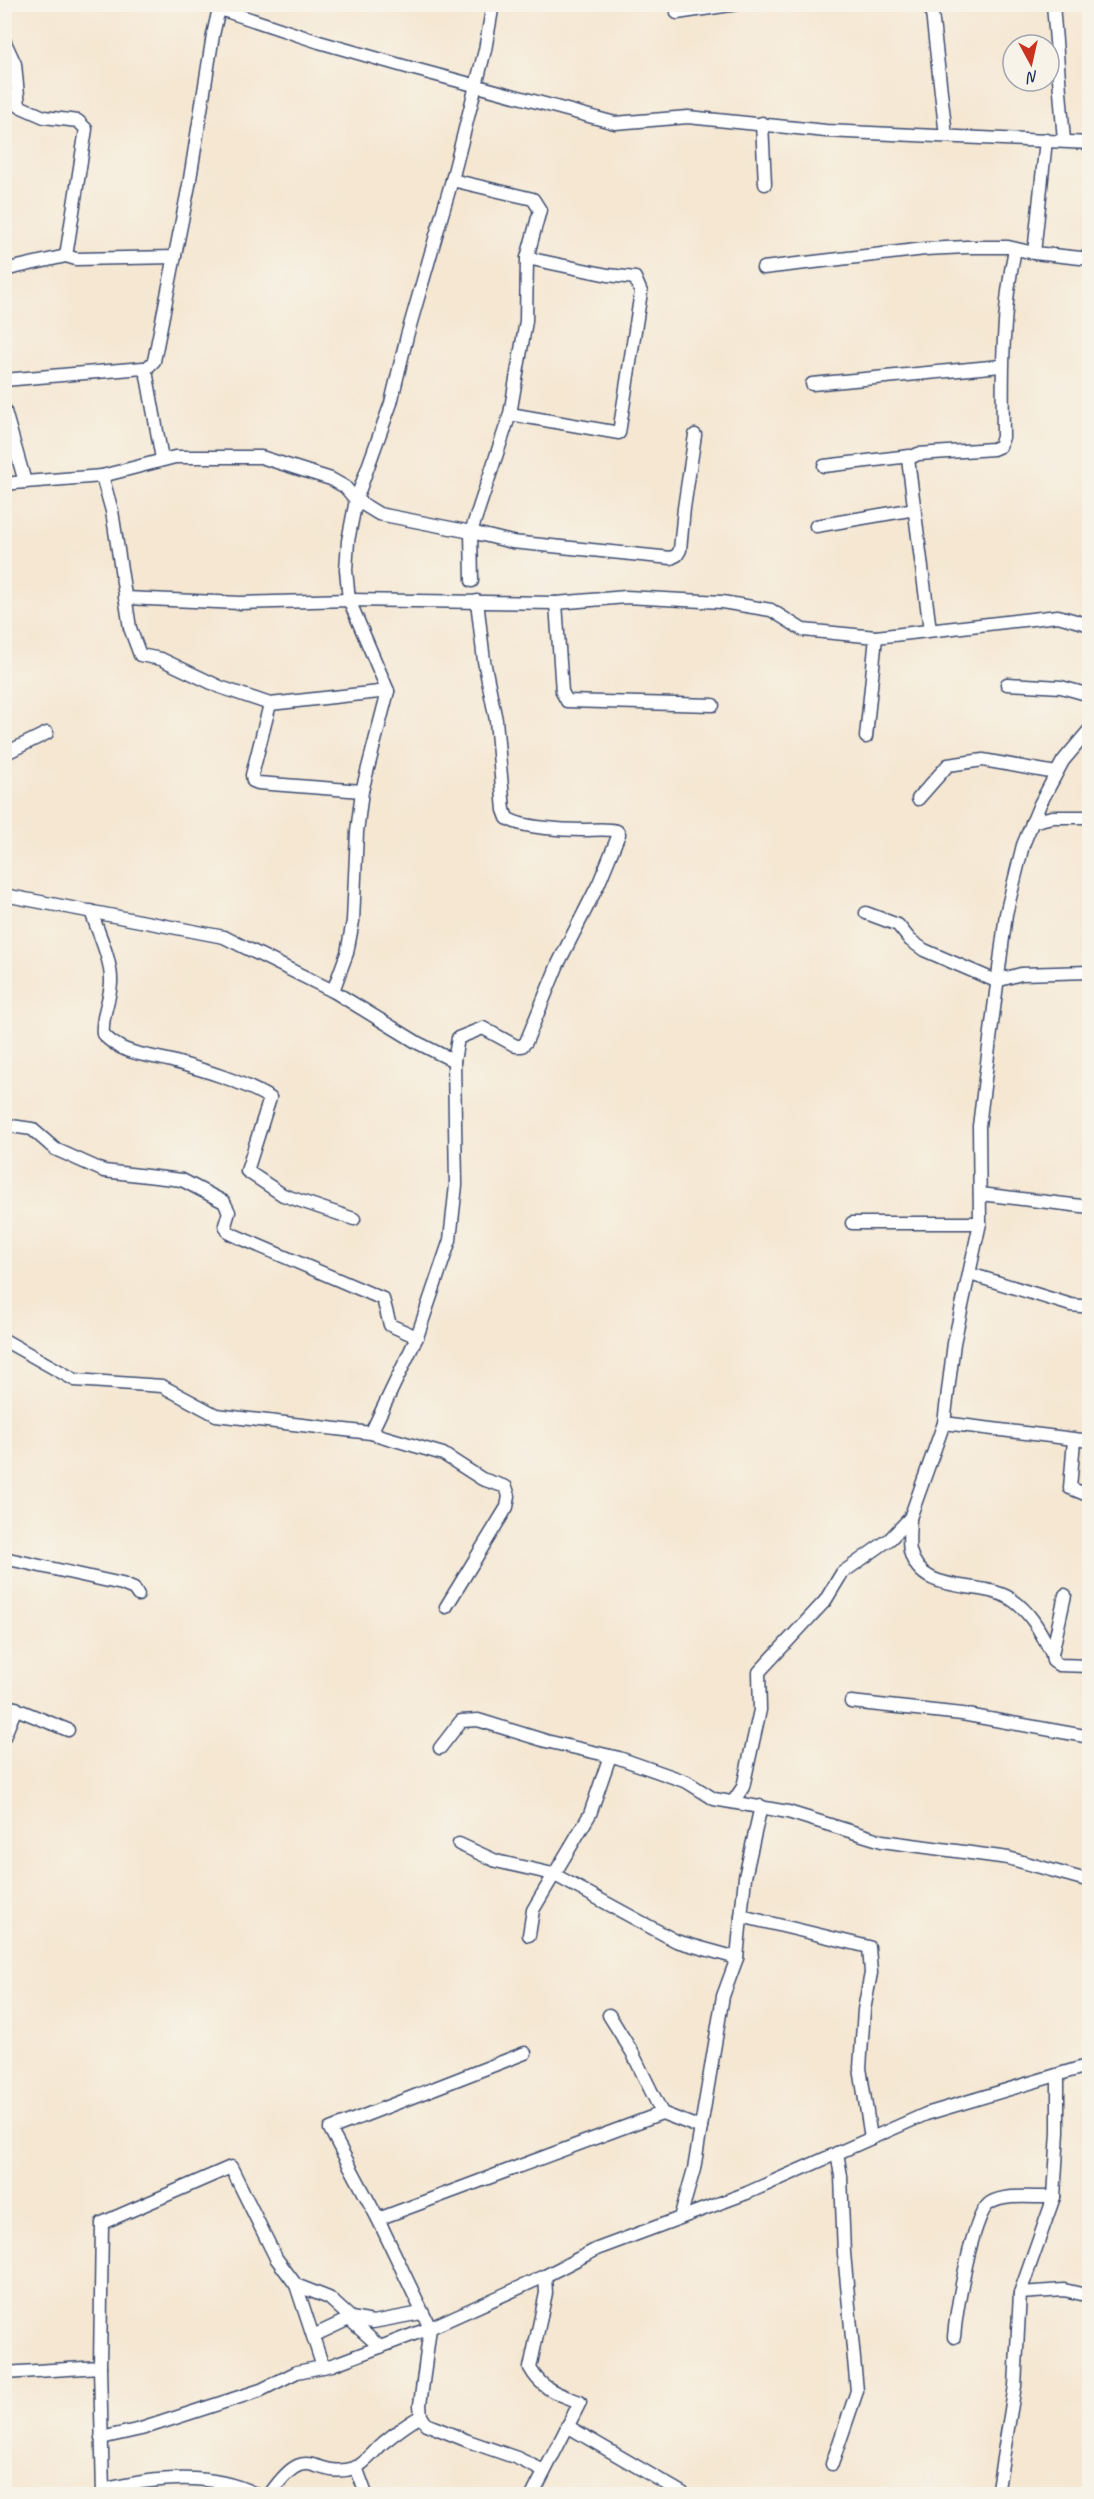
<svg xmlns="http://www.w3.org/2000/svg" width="1094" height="2499" font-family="Caveat,sans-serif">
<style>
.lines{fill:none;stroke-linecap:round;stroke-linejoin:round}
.minor-casing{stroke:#3c4b6f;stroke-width:15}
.minor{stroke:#fff;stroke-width:12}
</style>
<rect width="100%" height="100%" fill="#f7f3e8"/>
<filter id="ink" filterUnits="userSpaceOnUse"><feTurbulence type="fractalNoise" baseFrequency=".0167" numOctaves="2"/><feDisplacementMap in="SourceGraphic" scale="12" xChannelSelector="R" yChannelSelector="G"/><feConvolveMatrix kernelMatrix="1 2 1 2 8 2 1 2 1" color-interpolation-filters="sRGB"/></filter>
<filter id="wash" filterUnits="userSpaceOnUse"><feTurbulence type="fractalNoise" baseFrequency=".008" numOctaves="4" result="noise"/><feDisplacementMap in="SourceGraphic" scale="24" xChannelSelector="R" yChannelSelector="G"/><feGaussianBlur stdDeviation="1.35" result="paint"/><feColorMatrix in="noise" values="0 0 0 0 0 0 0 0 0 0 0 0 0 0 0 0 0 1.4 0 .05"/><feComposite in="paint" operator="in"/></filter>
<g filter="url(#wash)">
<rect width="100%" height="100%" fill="#f5e7d2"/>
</g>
<g filter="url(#ink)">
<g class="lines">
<!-- minor casing -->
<g class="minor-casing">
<g id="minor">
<polyline points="931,4 946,136"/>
<polyline points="1053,4 1064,141"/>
<polyline points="220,9 319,42 407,67 615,123 688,117 826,131 1090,143"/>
<polyline points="677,13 737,4"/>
<polyline points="4,40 15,64 19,106 44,117 78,121 86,129 66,256"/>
<polyline points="762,123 765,184"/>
<polyline points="452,180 533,199 540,210 527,258 608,275 635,278 641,292 619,433 510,414"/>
<polyline points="1034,253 1046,140"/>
<polyline points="763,268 925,249 967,247 1008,247 1034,253 1090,259"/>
<polyline points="4,270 66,256 76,259 175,257"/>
<polyline points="145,370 154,361 189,185 213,35 220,4"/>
<polyline points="4,380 143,368 147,376 162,459"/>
<polyline points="812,384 1001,366"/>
<polyline points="4,408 25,482 4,484"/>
<polyline points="824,466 910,456"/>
<polyline points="102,476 112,511 130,628 140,655 161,659 220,687 270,704 388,691"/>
<polyline points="25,482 102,476 175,457 261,457 331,479 345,487 356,500 379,514 471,532 512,542 671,558 677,555 680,550 684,508 695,435"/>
<polyline points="816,526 915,509"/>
<polyline points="472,581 471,532 510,414 526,321 527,258"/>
<polyline points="125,598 240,603 349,600 556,603 626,597 722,602 771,610 803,630 876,637 1058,616 1090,625"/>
<polyline points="556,603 562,692 567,701 713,705"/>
<path d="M930,630L908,459L918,454L993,449L1000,446L1003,437C1002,374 1002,311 1015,249"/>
<polyline points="1007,684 1061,687 1090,695"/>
<polyline points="270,704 252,775 253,781 258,783 362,791"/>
<polyline points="866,737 876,637"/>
<polyline points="4,754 47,733"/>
<polyline points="918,799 948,765 983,760 1056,773"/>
<polyline points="1032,822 1052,817 1090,817"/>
<polyline points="4,895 224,937 333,991 418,1043 454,1061"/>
<path d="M91,911C98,933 112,960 111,983C110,1001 101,1016 103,1034C123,1056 148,1054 175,1062C207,1071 241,1081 270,1098L247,1171L283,1195L354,1219"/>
<polyline points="866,913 898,925 910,940 924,950 996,981 1021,974 1090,972"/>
<polyline points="333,991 347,953 353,921 357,832 362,791 388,691 349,600 346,570 348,541 356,500 391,403 407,336 452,180 485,50 493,4"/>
<polyline points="4,1125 32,1129 55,1149 104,1171 182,1180 224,1202 229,1212 225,1225 229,1233 383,1299 390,1325 417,1337"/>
<polyline points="980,1194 1090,1207"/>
<polyline points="852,1223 980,1223"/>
<polyline points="970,1274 1071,1305 1090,1307"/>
<polyline points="4,1340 75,1380 162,1386 216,1415 371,1433 443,1454 482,1479 506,1487 509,1496 507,1507 446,1607"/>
<polyline points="944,1423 1090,1441"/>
<path d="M371,1433L417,1337L450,1240L456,1185L454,1061L458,1038L483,1028L516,1046H522L526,1042L558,964L599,883L619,834L617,831C606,828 594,830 583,830C566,830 520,828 507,818L504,810L496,720L484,661L477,601"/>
<polyline points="1074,1440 1070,1488 1090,1496"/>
<path d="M910,1518C910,1528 908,1541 910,1551C922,1597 979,1579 1011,1599C1032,1613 1041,1633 1052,1654"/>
<polyline points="4,1558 122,1584 134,1589 138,1595"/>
<polyline points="1065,1595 1052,1654 1053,1661 1059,1665 1090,1666"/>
<polyline points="851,1702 962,1714 1090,1737"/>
<polyline points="4,1704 68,1730"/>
<polyline points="4,1737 16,1708"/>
<polyline points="440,1748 461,1721 478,1720 546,1741 619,1758 687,1782 714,1799 788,1812 882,1841 1008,1858 1090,1881"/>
<polyline points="733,1802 743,1787 760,1710 759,1672 825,1601 842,1573 890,1539 910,1518 944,1423 954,1343 980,1223 979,1126 1006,914 1023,845 1040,804 1063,761 1090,729"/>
<polyline points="459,1844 496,1861 553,1874 676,1941 737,1958"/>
<polyline points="741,1916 869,1947 871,1973 864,2010 860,2068 871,2138"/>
<polyline points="529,1935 533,1910 590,1814 610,1756"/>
<polyline points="525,2053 330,2129 378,2219 430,2328 420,2405 421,2416 426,2424 468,2441 517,2458 544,2471"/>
<polyline points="662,2113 701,2128"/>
<polyline points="680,2218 694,2169 723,1996 737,1958 745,1877 761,1806"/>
<polyline points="378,2219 662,2113 632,2052 609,2015"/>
<polyline points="296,2285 323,2367"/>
<polyline points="1020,2293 1064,2290 1090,2296"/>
<polyline points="349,2319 380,2347"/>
<polyline points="313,2336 351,2318"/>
<path d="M954,2337C956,2314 972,2213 990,2203C1007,2193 1035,2198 1054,2197"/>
<polyline points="4,2373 100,2367"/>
<polyline points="567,2426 684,2494"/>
<polyline points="101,2438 141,2429 261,2390 297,2372 332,2365 380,2347 430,2328 545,2276 597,2249 747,2193 926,2114 1090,2065"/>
<polyline points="832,2464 857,2391 844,2253 841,2176 837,2153"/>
<polyline points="356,2467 366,2494"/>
<path d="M103,2490C151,2478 210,2471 255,2494"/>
<polyline points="103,2494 100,2367 102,2223 231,2167 276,2258 296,2285 329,2298 351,2318 373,2322 421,2313"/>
<path d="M270,2494C310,2437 311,2481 355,2468C365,2464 375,2450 383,2443C395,2433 407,2424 421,2416"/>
<path d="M533,2494L580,2402C558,2394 542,2390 530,2368L546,2293L545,2276"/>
<polyline points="997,2494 1015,2386 1020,2293 1054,2197 1058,2132 1058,2075"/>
<polyline points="1089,2494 1090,2492"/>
</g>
</g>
<!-- minor -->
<use href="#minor" class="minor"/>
</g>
</g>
<!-- margin -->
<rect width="1094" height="2499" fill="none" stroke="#f7f3e8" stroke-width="24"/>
<!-- north arrow -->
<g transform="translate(1031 63) rotate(172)"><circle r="28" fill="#f7f3e8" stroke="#9fa5b1" stroke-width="1.5"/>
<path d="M0-4.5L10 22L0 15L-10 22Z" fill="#c8321e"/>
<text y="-9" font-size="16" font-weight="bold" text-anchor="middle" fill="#1b2f5e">N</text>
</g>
</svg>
